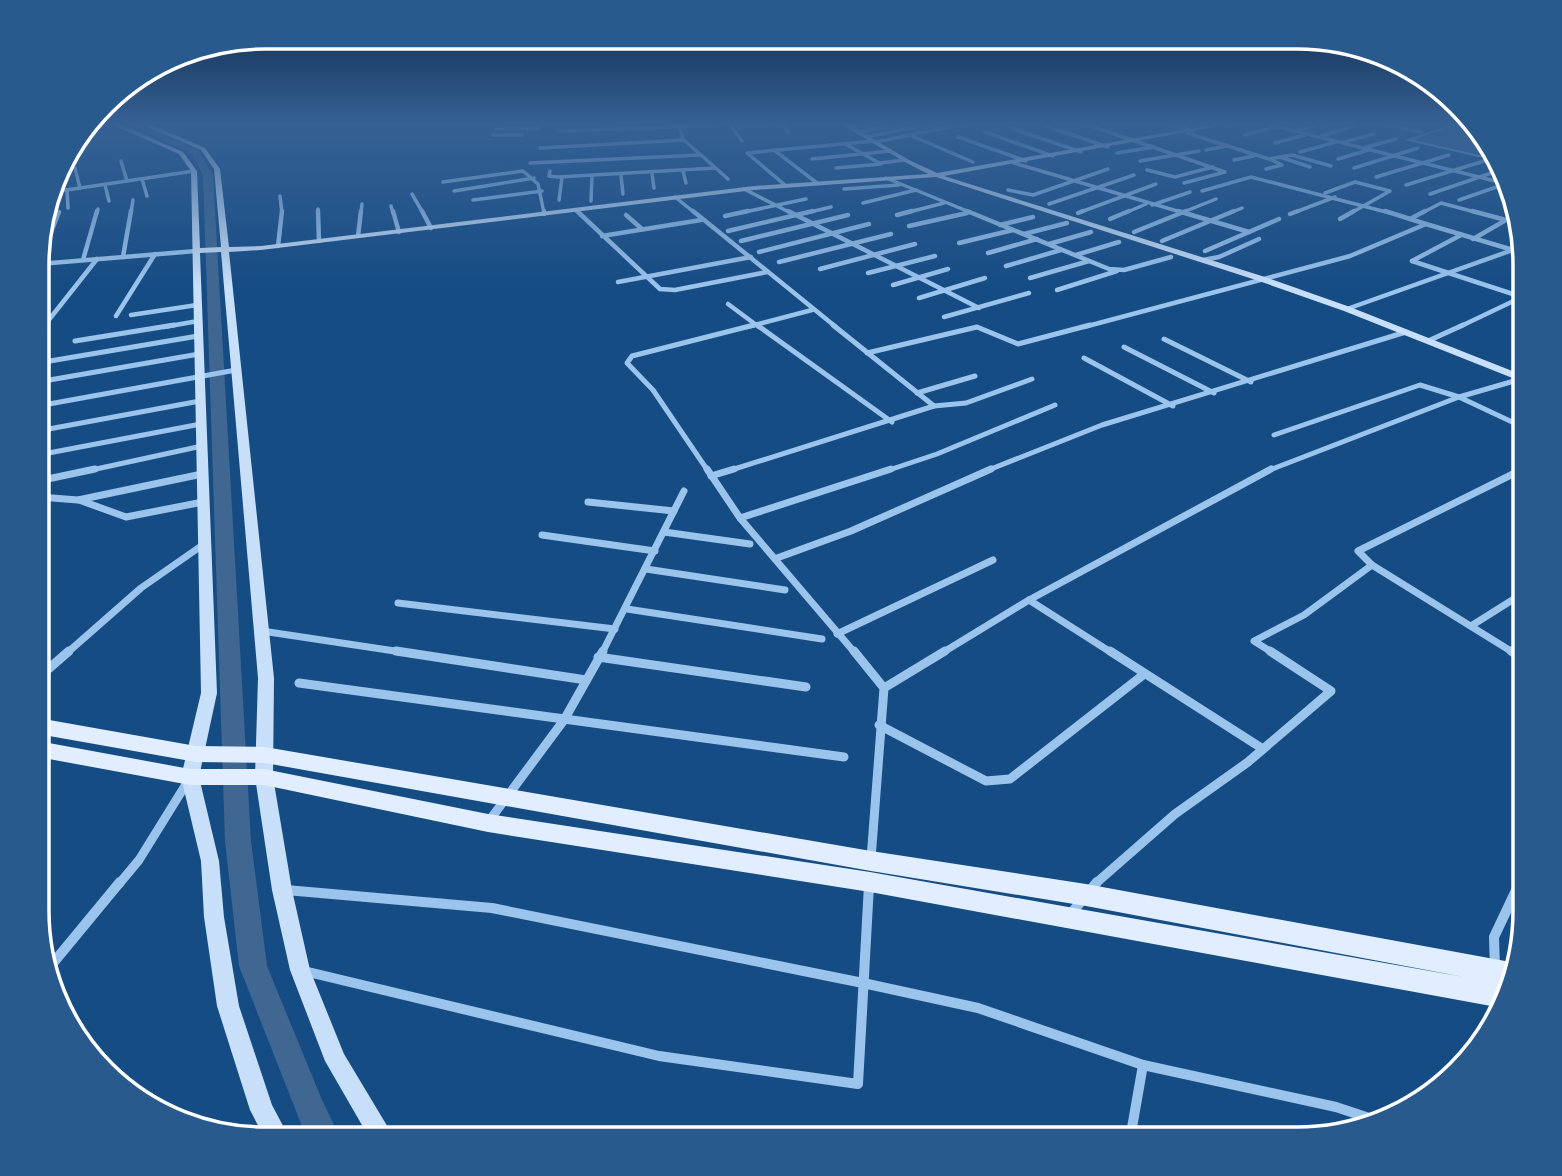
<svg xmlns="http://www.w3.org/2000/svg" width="1562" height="1176" font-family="Figtree,sans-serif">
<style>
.water{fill:#3f6791;stroke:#8dc0f0;stroke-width:2}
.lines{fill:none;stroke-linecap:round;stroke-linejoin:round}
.canal{fill:#3f6791;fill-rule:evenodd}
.street-far5{stroke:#9bc4ed;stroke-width:3.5}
.street-far4{stroke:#9bc4ed;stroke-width:4.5}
.street-far3{stroke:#9bc4ed;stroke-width:5}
.street-far2{stroke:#9bc4ed;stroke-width:7}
.street-far1{stroke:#9bc4ed;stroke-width:9}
.street{stroke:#9bc4ed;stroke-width:10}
.secondary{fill:#c7dff9;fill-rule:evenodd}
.primary{fill:#e1eeff;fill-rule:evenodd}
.rim{fill:none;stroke:#fff;stroke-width:3.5}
</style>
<rect width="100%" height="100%" fill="#164c84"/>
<!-- water -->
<polygon class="water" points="1461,122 1470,122 1500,161 1409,140"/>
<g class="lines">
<!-- canal -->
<polygon class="canal" points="124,122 135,122 198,150 213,175 251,841 267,966 322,1100 341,1139 307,1139 239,966 225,841 203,175 192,154"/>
<!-- street-far5 -->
<g class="street-far5">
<polyline points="1034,122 1108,147"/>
<polyline points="1080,122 1225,172 1184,183"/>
<polyline points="1164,122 1194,131"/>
<polyline points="1218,122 1227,125"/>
<polyline points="1259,122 1507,184"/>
<polyline points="1378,122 1421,132"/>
<polyline points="677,124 684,140 728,179"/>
<polyline points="730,125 742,141"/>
<polyline points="851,127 876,122"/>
<polyline points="1011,128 1081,152"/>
<polyline points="497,129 538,128"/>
<polyline points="560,131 782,123 788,132"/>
<polyline points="1295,131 1328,122"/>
<polyline points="859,132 909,122"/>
<polyline points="985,132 1053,156"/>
<polyline points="1187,133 1269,159 1292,155 1331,166"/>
<polyline points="493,135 522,135"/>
<polyline points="1245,135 1275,127"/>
<polyline points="912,136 973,162"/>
<polyline points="867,137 939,122"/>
<polyline points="958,137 1026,161"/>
<polyline points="1318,137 1354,126"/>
<polyline points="876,142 972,122"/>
<polyline points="1344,142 1374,134"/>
<polyline points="1275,143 1305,135"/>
<polyline points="540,148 684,140"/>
<polyline points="1363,148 1396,139"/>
<polyline points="774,150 817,183"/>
<polyline points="1206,150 1226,146"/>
<polyline points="1300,152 1336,142"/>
<polyline points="1117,153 1154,147"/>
<polyline points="1280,157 1310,167"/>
<polyline points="812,159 890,151"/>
<polyline points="1338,159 1368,150"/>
<polyline points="1234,160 1254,156"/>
<polyline points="121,161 127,181"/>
<polyline points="1140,161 1199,151"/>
<polyline points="530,163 700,155"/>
<polyline points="880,163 905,160"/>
<polyline points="1014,163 1184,213"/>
<polyline points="75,168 80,188"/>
<polyline points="836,168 881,164 847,145"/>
<polyline points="1354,168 1418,148"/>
<polyline points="1266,169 1282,165 1270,159"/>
<polyline points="1147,170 1175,177 1213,167"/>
<polyline points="550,171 549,176 558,177 715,168"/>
<polyline points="683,171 686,183"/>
<polyline points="652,174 654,188"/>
<polyline points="621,175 623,194"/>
<polyline points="1376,177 1449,155"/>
<polyline points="886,178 972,213"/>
<polyline points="142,179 147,196"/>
<polyline points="443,182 523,171 538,184 544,213"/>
<polyline points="105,185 109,201"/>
<polyline points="785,185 747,153 874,141"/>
<polyline points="1406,185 1484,161"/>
<polyline points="744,189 791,213"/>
<polyline points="844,189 899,185"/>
<polyline points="67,190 68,208"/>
<polyline points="1008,190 1033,195 1108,169"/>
<polyline points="454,191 534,178"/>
<polyline points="1202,191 1251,177 1390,213"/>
<polyline points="53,192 194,171"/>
<polyline points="1325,193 1355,182 1390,191 1351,213"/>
<polyline points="412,194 423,213"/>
<polyline points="1430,194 1503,169"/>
<polyline points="280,196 282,213"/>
<polyline points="675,197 695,213"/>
<polyline points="473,200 542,191"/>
<polyline points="559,200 562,177"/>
<polyline points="1459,200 1505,184"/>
<polyline points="591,201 592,176"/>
<polyline points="863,203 916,190"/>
<polyline points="1049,204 1134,175"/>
<polyline points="1152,205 1190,192"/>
<polyline points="391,206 393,213"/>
<polyline points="318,209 318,213"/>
<polyline points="576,210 579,213"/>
<polyline points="97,213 98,209"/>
<polyline points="131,213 133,200"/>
<polyline points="361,213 362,204"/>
<polyline points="740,213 806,199"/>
<polyline points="806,213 831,207"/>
<polyline points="905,213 944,203"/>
<polyline points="1078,213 1156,184"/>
<polyline points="1125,213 1146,204"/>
<polyline points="1181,213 1216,199"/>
<polyline points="1230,213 1242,208"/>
<polyline points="1293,213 1335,197"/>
<polyline points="1422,213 1441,203 1479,213"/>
</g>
<!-- street-far4 -->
<g class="street-far4">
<polyline points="318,211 319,241"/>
<polyline points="393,211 399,232"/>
<polyline points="422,211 431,228"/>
<polyline points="544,211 544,214"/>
<polyline points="577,211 660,289 675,290 767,272"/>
<polyline points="693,211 836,327"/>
<polyline points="788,211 979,308"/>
<polyline points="967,211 1109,269 1124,270 1171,257"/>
<polyline points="1178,211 1249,232"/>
<polyline points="1472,211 1506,220"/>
<polyline points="1078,213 1083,211"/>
<polyline points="1290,214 1298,211"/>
<polyline points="626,215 642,229"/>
<polyline points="897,215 912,211"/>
<polyline points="725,216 748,211"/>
<polyline points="1110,219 1129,211"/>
<polyline points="1340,219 1354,211"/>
<polyline points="1410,219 1425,211"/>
<polyline points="1426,224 1523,253"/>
<polyline points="1000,225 1033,217"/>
<polyline points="909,226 967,213"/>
<polyline points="728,231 813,211"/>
<polyline points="1134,232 1186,211"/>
<polyline points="1024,234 1067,223"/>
<polyline points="358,236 361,211"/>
<polyline points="602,236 701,220"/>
<polyline points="1473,239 1506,220"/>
<polyline points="741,241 848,215"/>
<polyline points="1162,241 1234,211"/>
<polyline points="959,243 1013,230"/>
<polyline points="1049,244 1091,232"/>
<polyline points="278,246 282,211"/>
<polyline points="1205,251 1279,219"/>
<polyline points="759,252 869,224"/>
<polyline points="988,253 1037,239"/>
<polyline points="1076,255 1119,242"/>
<polyline points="123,257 131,211"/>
<polyline points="83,260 97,211"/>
<polyline points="1203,260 1219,257 1259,239"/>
<polyline points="1412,261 1522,297 1459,327"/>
<polyline points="1412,261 1461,235"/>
<polyline points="779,262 891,234"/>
<polyline points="39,263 59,212"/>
<polyline points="39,264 196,251"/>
<polyline points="1006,266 1061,250"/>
<polyline points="820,269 915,244"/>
<polyline points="868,273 935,256"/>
<polyline points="1030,278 1089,261"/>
<polyline points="618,282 751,257"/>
<polyline points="893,285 948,269"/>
<polyline points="1057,290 1117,271"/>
<polyline points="919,298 985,278"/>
<polyline points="728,304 759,327"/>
<polyline points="1347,309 1521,247"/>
<polyline points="131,315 197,305"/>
<polyline points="116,316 155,254"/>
<polyline points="944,317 1029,293"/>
<polyline points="48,321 97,259"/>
<polyline points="164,327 198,321"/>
<polyline points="747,327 812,310"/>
<polyline points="1084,327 1350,256 1426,224 1385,211"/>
</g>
<!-- street-far3 -->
<g class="street-far3">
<polyline points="757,325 892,422"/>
<polyline points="1164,339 1251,382"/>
<polyline points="75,341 174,325"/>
<polyline points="1428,341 1463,325"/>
<polyline points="1124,347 1214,393"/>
<polyline points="867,353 977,327 1018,344 1090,325"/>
<polyline points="1084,358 1173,406"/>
<polyline points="38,363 198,336"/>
<polyline points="38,382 199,354"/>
<polyline points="917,393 975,376"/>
<polyline points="38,406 236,370"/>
<polyline points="934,406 966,403 1032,379"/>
<polyline points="38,431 200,401"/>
<polyline points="1274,435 1420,385 1459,397 1525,428"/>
<polyline points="38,455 201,424"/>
<polyline points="87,471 202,446"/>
<polyline points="708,471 653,390 627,363 632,356 754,325"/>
<polyline points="728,471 934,406 833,325"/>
<polyline points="886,471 937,454 1055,405"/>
<polyline points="986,471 1102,425 1406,332"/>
<polyline points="1267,471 1459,397 1521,379"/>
<polyline points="1520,471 1525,468"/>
</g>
<!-- street-far2 -->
<g class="street-far2">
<polyline points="707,469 740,518 855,653"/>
<polyline points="711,476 734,469"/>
<polyline points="38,481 95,469"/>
<polyline points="39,497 78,500 202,474"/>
<polyline points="79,500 126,517 203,502"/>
<polyline points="588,502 674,511"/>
<polyline points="740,518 891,469"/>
<polyline points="664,532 750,544"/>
<polyline points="542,535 655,551"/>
<polyline points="777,558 851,531 991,469"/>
<polyline points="1372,565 1514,653"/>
<polyline points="646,569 785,590"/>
<polyline points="1029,600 1112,653"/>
<polyline points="398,603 615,629"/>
<polyline points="627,609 822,639"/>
<polyline points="1471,626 1525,592"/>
<polyline points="262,631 408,653"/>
<polyline points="837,634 993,560"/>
<polyline points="67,653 141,588 204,544"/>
<polyline points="602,653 684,491"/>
<polyline points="942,653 1029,600 1271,469"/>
<polyline points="1273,653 1254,641 1304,615 1372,565 1358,551 1523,469"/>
</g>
<!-- street-far1 -->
<g class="street-far1">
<polyline points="396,651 586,680"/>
<polyline points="854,651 884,688 871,859"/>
<polyline points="1110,651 1263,749"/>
<polyline points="1511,651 1525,660"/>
<polyline points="598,657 806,687"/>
<polyline points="38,678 69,651"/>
<polyline points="299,683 844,757"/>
<polyline points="884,688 945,651"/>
<polyline points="879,725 986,781 1010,779 1143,675"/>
<polyline points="489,821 564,720 603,651"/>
<polyline points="119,884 139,860 188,781"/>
<polyline points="1095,884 1175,814 1248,762 1331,691 1270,651"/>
<polyline points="1519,884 1525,872"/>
</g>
<!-- street -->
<g class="street">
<polyline points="286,890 492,908 863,983 978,1008 1143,1065 1336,1107 1378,1121"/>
<polyline points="1069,916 1097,882"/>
<polyline points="49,968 120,882"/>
<polyline points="1495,969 1494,937 1520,882"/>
<polyline points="304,971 659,1056 858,1084 869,885"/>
<polyline points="1130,1139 1143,1065"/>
</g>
<!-- secondary -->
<polygon class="secondary" points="106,122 115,122 183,152 197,171 200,248 221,247 214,169 201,150 136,122 145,122 205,148 220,169 229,247 261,246 754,186 928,174 905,162 837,122 845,122 909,160 937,173 1227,122 1242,122 944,176 1265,277 1350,307 1525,376 1525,383 1344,311 1259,281 936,177 754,190 261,250 229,252 274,678 273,777 292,890 310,970 344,1054 395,1139 370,1139 325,1061 290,970 272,890 255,777 258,678 221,252 200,253 217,693 199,777 219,861 224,917 239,1006 272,1105 290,1139 265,1139 250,1110 217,1006 204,917 201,861 181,777 201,693 191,171 179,154"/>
<!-- primary -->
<polygon class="primary" points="38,718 196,746 265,747 871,851 1086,884 1516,963 1508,999 1502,1008 870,892 488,832 264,785 190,785 38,757 38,741 190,769 264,769 488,814 870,872 1464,977 1086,906 871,871 265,763 196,762 38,734"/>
</g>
<!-- sky -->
<linearGradient id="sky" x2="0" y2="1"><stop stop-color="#0c2a49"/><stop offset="0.43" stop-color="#366194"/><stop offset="1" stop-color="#366194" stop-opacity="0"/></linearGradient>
<rect width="1562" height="287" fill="url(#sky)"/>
<!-- crop -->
<path d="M0 0H1562V1176H0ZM265 49H1297A216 216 0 0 1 1513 265V911A216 216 0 0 1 1297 1127H265A216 216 0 0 1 49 911V265A216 216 0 0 1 265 49Z" fill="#295a8e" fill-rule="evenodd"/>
<path class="rim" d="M265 49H1297A216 216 0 0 1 1513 265V911A216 216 0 0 1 1297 1127H265A216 216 0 0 1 49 911V265A216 216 0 0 1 265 49Z"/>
</svg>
